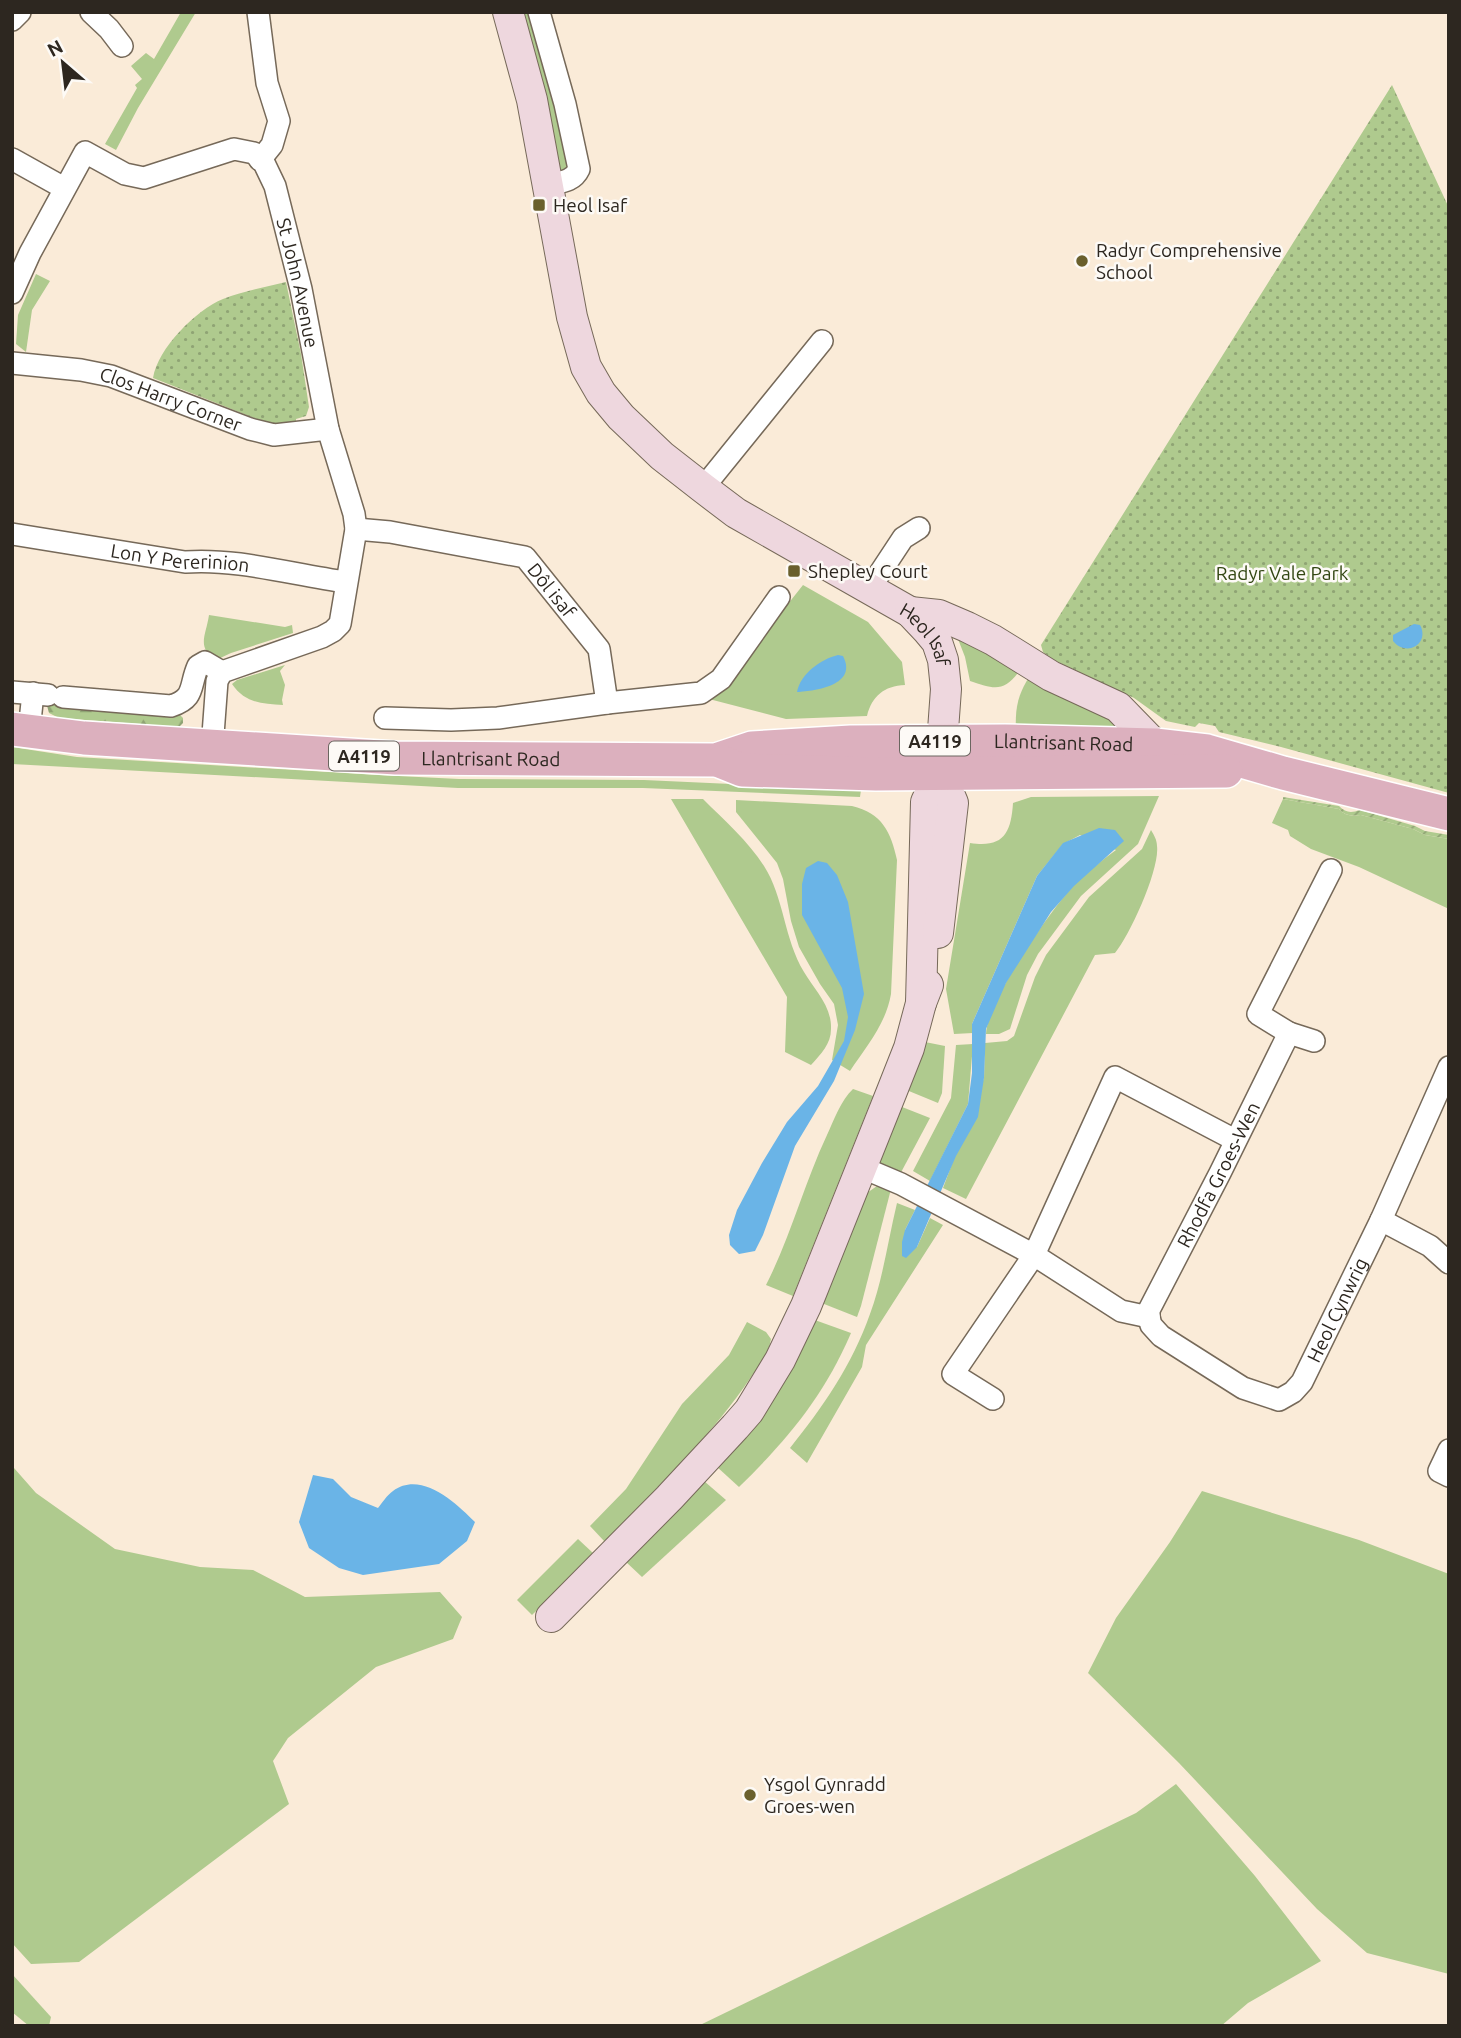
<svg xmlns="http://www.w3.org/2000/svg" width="1461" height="2038" font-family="Ubuntu,sans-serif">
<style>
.grass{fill:#afca8e}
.forest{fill:url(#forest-firs)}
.park{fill:url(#park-dots)}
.garden{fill:url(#garden-furrows)}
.water{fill:#6ab4e7}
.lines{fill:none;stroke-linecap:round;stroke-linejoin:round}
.street-casing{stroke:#766959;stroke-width:24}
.secondary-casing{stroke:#766959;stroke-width:32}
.primary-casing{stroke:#fff;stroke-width:36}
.street{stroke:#fff;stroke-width:21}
.secondary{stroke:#eed7de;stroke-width:30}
.primary{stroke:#dcb0be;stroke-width:33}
.poi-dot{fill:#6a602d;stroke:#fdfaf6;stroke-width:2.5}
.labels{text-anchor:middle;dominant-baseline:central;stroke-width:5;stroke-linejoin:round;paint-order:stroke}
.shield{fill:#fdfaf6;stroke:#6b6660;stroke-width:2}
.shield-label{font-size:18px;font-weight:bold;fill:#2d2720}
.poi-label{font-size:19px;fill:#2d2720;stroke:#fdfaf6;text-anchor:start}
.street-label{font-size:19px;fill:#2d2720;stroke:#fdfaf6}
.park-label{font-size:19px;fill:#334713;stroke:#fdfaf6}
</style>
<defs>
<pattern id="forest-firs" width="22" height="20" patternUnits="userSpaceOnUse" patternTransform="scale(1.75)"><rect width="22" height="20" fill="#afca8e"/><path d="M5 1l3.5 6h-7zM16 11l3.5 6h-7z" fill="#8fa474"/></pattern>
<pattern id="park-dots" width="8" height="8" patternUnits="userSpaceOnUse" patternTransform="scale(1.75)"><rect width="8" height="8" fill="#afca8e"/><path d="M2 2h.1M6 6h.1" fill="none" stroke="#8fa474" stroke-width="1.8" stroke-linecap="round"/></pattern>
<pattern id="garden-furrows" width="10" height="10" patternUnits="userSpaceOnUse" patternTransform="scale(1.75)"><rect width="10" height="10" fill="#afca8e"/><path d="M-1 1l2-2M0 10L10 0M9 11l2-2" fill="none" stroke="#8fa474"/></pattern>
</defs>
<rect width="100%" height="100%" fill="#faebd8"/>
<!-- grass -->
<g class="grass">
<polygon points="181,12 196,12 138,108 116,150 105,144 137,88 135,85 142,79 131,66 146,53 154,59"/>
<polygon points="522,12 533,12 570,168 560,172"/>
<polygon points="36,274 50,281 32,310 26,352 16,344 18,315"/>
<path d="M803,585L868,622L902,662L905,685C884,686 872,696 867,716L786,719L709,699L720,690Z"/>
<path d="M209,615L285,627L292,625L293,633L231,653L216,660C196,647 206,636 209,615Z"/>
<path d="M958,639L1020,670C1004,693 994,689 970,681L965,657Z"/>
<path d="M285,665L280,671L285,685L282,700L283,705C262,704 245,703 232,684L237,680Z"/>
<path d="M1030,676L1118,724L1116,727L1016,732C1015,710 1017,695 1030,676Z"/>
<polygon points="12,747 77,757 378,775 459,779 644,780 861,790 860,797 643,788 458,788 12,764"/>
<path d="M1159,796L1138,844L1081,896L1038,954L1027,975L1010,1029L999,1034H986C987,1000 1050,911 1074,885C1087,872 1101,861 1116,850L1080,835L1063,844L1037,876L972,1024L973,1033L954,1034L946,989L970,843C1003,848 1011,834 1013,803L1031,797Z"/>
<path d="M671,799H703C724,820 748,841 764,866C784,897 784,939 804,972C814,989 832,1006 831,1029C831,1044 821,1054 811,1065L785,1052L787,997Z"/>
<path d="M1283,799L1339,809C1345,816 1352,816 1361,815L1413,829L1425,835L1449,839V909L1359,867L1311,849L1290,836L1288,830L1272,823Z"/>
<path d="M736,800L852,806C882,813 891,832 897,860L891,994C886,1024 866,1047 850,1071L832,1060L838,1025L834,1004L820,984L799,947L791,921L783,879L777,863L736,812Z"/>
<path d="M1151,830C1154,835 1157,840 1157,846C1160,869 1130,935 1115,953L1095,955L966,1199L943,1188L984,1078L985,1043L1007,1041L1014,1036L1035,977L1046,955L1089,897L1142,849Z"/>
<polygon points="920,1041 945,1046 942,1093 938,1103 904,1089"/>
<polygon points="973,1044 968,1104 930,1181 913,1171 951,1098 956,1045"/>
<path d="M853,1089L873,1096L793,1296L766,1285C791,1236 804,1184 827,1135C834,1120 841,1100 853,1089Z"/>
<polygon points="897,1105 930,1118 898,1178 879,1163"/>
<polygon points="877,1186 891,1189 861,1306 857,1317 819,1302 864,1195"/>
<path d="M897,1203L915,1210L905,1230L917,1247L930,1218L943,1225L866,1345L862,1367L807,1463L790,1448C823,1407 852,1365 870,1314C883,1279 888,1240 897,1203Z"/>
<path d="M812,1319L851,1333C824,1396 787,1440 739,1487L716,1466Z"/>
<path d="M747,1322L766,1332L771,1339C769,1353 759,1365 751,1377C710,1438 656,1488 605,1542L590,1526L626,1489L682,1404L729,1355Z"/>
<polygon points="14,1468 36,1493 115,1549 200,1567 253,1570 305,1597 440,1592 462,1617 453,1639 376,1667 288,1738 273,1761 289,1804 79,1962 31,1964 12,1943 12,1469"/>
<polygon points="704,1481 726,1500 642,1577 625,1561"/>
<polygon points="1202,1491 1359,1540 1449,1574 1449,1974 1367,1953 1317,1909 1179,1763 1088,1673 1116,1618 1170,1542"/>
<polygon points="578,1539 594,1554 532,1615 517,1600"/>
<polygon points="1176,1784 1255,1876 1321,1961 1248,2003 1221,2026 698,2026 1136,1813"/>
<polygon points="12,1974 51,2017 49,2026 29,2026 12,2012"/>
</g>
<!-- forest -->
<polygon class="forest" points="46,702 178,713 183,718 183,723 179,727 59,718 49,713"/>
<!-- park -->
<g class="park">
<polygon points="1392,85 1449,208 1449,793 1281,747 1219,732 1215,726 1199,723 1195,727 1166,721 1134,698 1052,659 1043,652 1041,645"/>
<path d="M286,282L301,354L309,407L306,416L296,419V422L274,424L262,421L153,378C158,348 196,310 223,299C243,291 265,287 286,282Z"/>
</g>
<!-- garden -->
<path class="garden" d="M1283,797L1339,806C1346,813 1351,813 1360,810L1415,826L1425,831L1449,835V839L1425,835L1413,829L1361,815C1352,816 1345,816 1339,809L1283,799Z"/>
<!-- water -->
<g class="water">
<path d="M1414,624L1420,625C1430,643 1407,658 1393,641V635Z"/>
<path d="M838,655L843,656C858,685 816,691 797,692C800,674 821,659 838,655Z"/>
<polygon points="1099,828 1115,830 1124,841 1074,886 1051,912 1006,983 986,1029 984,1078 978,1117 956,1156 917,1247 906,1258 902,1256 902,1242 905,1230 968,1104 972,1073 972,1024 1037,876 1063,843"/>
<polygon points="818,861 827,863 837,875 848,902 864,994 855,1030 834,1081 795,1146 763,1235 755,1251 739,1254 730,1245 729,1235 737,1210 762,1163 787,1122 818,1086 844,1041 848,1017 842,988 802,915 802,884 806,868"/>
<path d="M313,1475L333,1479L351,1497L378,1508C382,1503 387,1495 393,1491C421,1470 456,1503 475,1522L467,1541L439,1564L363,1575L339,1568L309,1548L299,1522Z"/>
</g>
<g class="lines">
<!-- street casing -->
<g class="street-casing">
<g id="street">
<polyline points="91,12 109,29 122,46"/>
<polyline points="258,12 267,83 279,121 272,145 260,160"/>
<path d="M539,12L565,104L579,169C573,182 560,182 548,185"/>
<polyline points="12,20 20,12"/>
<polyline points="12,159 64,188"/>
<path id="s1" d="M12,293L30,253L85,152L125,174L144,178L234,149L254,153L264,163L275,186L301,289L328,429L354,514L356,529L340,624L333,631L322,637L222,672L217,681L212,748"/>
<path id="s2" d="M12,363L81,370L111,376L250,429L274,435L328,429"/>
<polyline points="703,488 822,341"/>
<path id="s3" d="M356,529L390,532L525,557L599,649L607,703L498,718L451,720L385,718"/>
<path id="s4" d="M12,534L185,562C238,558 293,575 346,582"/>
<polyline points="870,588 903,538 919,528"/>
<polyline points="12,692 48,695"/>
<path d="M63,697L171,706C196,698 189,686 198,666L205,662L222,672"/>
<polyline points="607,703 701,693 721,679 779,597"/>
<polyline points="29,731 33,693"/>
<polyline points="1289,1033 1314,1041"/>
<polyline points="861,1167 901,1184 1034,1255 1121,1311 1149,1317"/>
<polyline points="1381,1220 1430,1246 1449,1263"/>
<path id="s5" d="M1149,1317L1151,1325L1161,1336L1243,1388L1279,1400L1293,1392L1302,1382L1381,1220L1449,1067"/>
<path id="s6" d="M1149,1317V1310L1220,1173L1289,1033L1258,1014L1331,870"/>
<polyline points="993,1399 953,1374 1034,1255 1115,1077 1235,1140"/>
<polyline points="1449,1450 1439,1471 1449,1476"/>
</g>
</g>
<!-- secondary casing -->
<g class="secondary-casing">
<g id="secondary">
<path id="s7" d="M508,12L532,100L572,317L586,367L601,393L621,417L662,456L703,488L736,513L910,612L927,630L937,642L943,660L946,689L940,772L926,802L921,1003"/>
<polyline points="910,612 939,615 967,627 993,640 1051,676 1118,707 1155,745"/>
<polyline points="938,933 953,803 940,772"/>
<polyline points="551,1617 669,1498 735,1427 749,1411 780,1360 806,1306 892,1091 909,1048 921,1003 928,985"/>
</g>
</g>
<!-- primary casing -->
<g class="primary-casing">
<g id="primary">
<path id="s8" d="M12,729L84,738L396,758L716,760L752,748L851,742L1005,741L1155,745L1207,751L1283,773L1449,814"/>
<polyline points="722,762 742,770 876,774 1226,771"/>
</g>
</g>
<!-- street -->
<use href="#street" class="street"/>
<!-- secondary -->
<use href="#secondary" class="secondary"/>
<!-- primary -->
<use href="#primary" class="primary"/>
</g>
<!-- markers -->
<g class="poi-dot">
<rect x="532" y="198" width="14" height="14" rx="3.5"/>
<circle cx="1082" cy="261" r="7"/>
<rect x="787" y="564" width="14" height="14" rx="3.5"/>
<circle cx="750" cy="1795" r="7"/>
</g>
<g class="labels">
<!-- shield labels -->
<g class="shield">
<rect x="900" y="726.5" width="70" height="29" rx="5"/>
<rect x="329" y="741.5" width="70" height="29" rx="5"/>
</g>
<g class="shield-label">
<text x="935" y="741">A4119</text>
<text x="364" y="756">A4119</text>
</g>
<!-- poi labels -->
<g class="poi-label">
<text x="553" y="205">Heol Isaf</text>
<text x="1096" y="250">Radyr Comprehensive<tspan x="1096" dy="22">School</tspan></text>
<text x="808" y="571">Shepley Court</text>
<text x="764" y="1784">Ysgol Gynradd<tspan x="764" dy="22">Groes-wen</tspan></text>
</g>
<!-- street labels -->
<g class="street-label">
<text stroke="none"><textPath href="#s1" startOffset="478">St John Avenue</textPath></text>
<text stroke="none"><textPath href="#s2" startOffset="164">Clos Harry Corner</textPath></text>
<text stroke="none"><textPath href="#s4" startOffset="170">Lon Y Pererinion</textPath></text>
<text stroke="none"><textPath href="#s3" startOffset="214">Dôl isaf</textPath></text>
<text stroke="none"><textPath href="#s7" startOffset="803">Heol Isaf</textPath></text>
<text stroke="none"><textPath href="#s8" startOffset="1055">Llantrisant Road</textPath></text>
<text stroke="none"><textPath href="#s8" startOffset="480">Llantrisant Road</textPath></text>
<text stroke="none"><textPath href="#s6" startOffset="159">Rhodfa Groes-Wen</textPath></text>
<text stroke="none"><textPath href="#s5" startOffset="268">Heol Cynwrig</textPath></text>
</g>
<!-- park labels -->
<g class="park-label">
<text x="1282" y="573">Radyr Vale Park</text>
</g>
</g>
<!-- border -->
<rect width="1461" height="2038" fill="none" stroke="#2d2720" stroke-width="28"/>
<!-- north arrow -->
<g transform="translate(63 63) rotate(332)" stroke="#fdfaf6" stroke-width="5" paint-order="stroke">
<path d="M0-5L12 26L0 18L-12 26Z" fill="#2d2720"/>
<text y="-10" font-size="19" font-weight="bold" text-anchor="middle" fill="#2d2720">N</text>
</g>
</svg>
